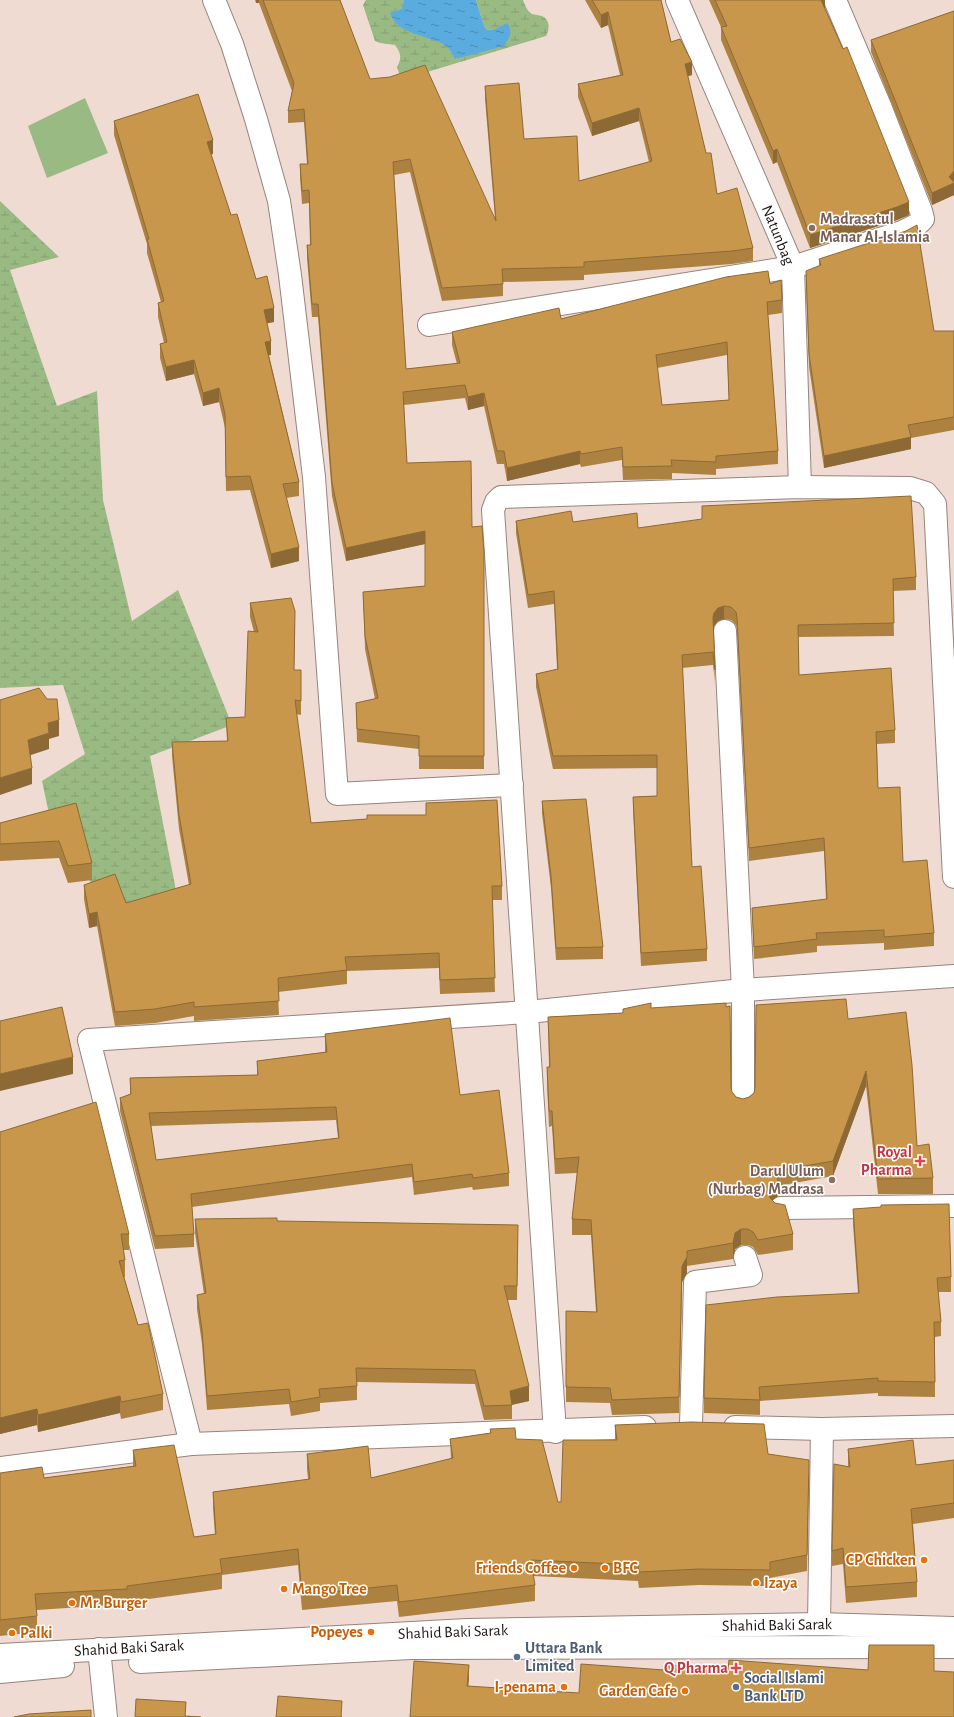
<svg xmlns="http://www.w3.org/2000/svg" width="954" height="1717" font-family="'Alegreya Sans',sans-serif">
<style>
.wetland{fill:url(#wetland-marsh)}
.green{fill:#9aba84}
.water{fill:url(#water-ripples)}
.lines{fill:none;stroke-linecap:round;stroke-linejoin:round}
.minor-casing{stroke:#97847c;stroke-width:24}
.minor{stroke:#fff;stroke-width:22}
.wall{fill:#ad8241;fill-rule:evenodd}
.shaded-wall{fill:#8d6a35}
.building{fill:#c9974c;stroke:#8d6a35;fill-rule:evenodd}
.education-dot{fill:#8d6e63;stroke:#fff;stroke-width:1.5}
.health-dot{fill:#e0444e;stroke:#fff;stroke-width:1.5}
.food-dot{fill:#e8710a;stroke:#fff;stroke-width:1.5}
.service-dot{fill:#5c6f8a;stroke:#fff;stroke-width:1.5}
.labels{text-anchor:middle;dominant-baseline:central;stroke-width:3;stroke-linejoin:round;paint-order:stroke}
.education-label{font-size:16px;font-weight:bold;fill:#785e54;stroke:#fff;text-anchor:start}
.street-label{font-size:16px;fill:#1c1512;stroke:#fff}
.health-label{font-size:16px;font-weight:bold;fill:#be3a42;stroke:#fff;text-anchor:end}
.food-label{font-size:16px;font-weight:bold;fill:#c56008;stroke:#fff;text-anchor:end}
.service-label{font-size:16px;font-weight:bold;fill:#4e5e75;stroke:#fff;text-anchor:start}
</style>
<defs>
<pattern id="wetland-marsh" width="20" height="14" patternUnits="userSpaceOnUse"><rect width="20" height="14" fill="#9aba84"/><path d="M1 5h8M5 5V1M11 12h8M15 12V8" fill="none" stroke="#849f71"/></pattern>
<pattern id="water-ripples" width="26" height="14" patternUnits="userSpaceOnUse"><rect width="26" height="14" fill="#5aabdf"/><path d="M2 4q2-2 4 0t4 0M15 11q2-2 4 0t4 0" fill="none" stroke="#4a8ab3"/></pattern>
</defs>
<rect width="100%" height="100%" fill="#f0dbd3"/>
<!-- wetland -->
<g class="wetland">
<path d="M366,0H404L403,9L439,42L448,47L456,59L507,24L495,29L487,30L484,26L476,0H523C525,5 527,11 532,14C535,15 539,15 542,16C550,20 550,29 546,36L404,79L399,73L397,67C402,58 401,53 395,45L380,43L375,41L363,5Z"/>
<polygon points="0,201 59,257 10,270 57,406 97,391 103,500 132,621 178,590 232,725 150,756 179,906 103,904 48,809 42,781 85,754 63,685 0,688"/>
</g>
<!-- green -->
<polygon class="green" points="85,98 108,153 47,178 28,126"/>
<!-- water -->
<path class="water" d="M404,0H476L484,26L487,30L495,29L507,23C514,32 509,38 504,46L455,59C453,55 450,49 446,46C428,34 398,36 390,13L402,9Z"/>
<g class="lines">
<!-- minor casing -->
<g class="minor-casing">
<g id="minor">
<polyline points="214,0 232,44 256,119 279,201 290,275 314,477 337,794 512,785"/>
<polyline points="677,0 793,267 800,487"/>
<polyline points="429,325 793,267 902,232 918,224 923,219 921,211 880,106 835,0"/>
<polyline points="725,631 743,990 743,1102"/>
<polyline points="781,1208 954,1206"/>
<polyline points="691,1425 695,1282 751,1275 745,1257"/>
<polyline points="735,1427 822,1429 954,1426"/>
<polyline points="555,1432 493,510 496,502 501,497 800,487 910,488 926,493 935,504 954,877"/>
<polyline points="191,1444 89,1040 528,1012 743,990 954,976"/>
<polyline points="0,1468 191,1444 645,1427"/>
<polyline points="819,1624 822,1429"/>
<polyline points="99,1649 106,1717"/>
<polyline points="0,1655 467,1630 819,1624 954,1628"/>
<polyline points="140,1662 411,1648 954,1647"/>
<polyline points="0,1672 63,1666"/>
</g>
</g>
<!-- minor -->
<use href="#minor" class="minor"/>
</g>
<!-- wall -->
<g class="wall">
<path d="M255,0H340L370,79L495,218L485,99V86L524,139L579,181L649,162L639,121L592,136L578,97V84L620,75L608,25L601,28L585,0H661L671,42L692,75L687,76L706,153L717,194L753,248V261L732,264L584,275V280L503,282V296L442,301L410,172L394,175L406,369L457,364L452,345V332L561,319L770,284L782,300V313L768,315L778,451V464L716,469V475L672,473V479L623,480L622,460L581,467L580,464L507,481L504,464H497L484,406L468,410L465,398L404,405L407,463L472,527L484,552V769H419V749L357,742L356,703L375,699L365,649L363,592L425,586V544L346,561L332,496L318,317H312L307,258V245H310L309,203L302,204L300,177V164H307L304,122L288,123V111L292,91L259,3H256ZM727,355L729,400L662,405L657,368Z"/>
<polygon points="709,0 825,0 825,9 909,215 897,220 810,248 777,162 773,164 721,40 721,27"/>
<polygon points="954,11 954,195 932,205 871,52 871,40"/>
<polygon points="114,121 213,154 211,154 231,215 256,279 274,322 267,323 271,355 269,355 299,482 299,496 286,498 299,561 271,568 250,490 226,491 225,428 219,402 203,406 194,374 166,381 160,358 160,344 164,343 158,317 158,303 161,302 147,253 147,244 114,135"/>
<polygon points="819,259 934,331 954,331 954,430 911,438 911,449 824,468 809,367 806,283 806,271 819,266"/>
<polygon points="516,521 573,522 638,528 916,577 916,590 893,591 894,636 798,637 799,675 895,730 895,743 877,744 878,788 903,862 934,933 934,946 884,950 884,943 817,946 817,952 754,959 752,908 826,900 824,851 749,861 737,630 736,625 731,620 724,619 718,621 714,626 713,629 715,682 713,665 682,668 692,867 707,949 707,961 641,966 633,809 633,797 657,796 657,768 553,769 536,687 536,674 557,669 554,604 528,608 516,533"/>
<polygon points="250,603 295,625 294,670 301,684 301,715 296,714 311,823 426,815 426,803 502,886 502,900 492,900 495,992 440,994 439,968 347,971 347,984 278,992 279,1015 194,1021 194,1016 155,1023 115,1026 97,926 89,928 84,899 84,885 126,903 189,885 179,829 172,756 172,742 227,741 226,718 245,717 254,632 250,617"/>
<polygon points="542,801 603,947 603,959 556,960 551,888 542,813"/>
<polygon points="76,803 92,863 92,880 68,883 59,858 0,861 0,823"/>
<polygon points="651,1008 731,1087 732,1092 736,1097 743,1099 749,1097 848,1019 917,1146 933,1178 933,1194 878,1194 866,1086 833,1176 778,1186 778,1196 772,1200 793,1234 793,1250 758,1255 753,1247 748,1245 741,1245 735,1249 733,1259 687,1266 687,1273 682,1282 679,1413 612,1415 610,1403 566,1402 566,1311 596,1312 591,1235 572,1235 572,1219 577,1173 555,1174 552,1126 549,1127 547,1083 547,1067 549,1067 548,1017 623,1013 623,1009"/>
<path d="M325,1034L460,1095L509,1173V1186L473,1190L472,1187L414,1195L412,1177L192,1207L194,1234V1247L155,1249L120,1111V1098L130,1094V1078L257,1075V1061L325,1052ZM336,1120L338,1138L156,1160L151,1126Z"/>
<polygon points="0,1132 129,1234 129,1250 123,1250 125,1260 125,1277 124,1277 138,1325 163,1394 163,1410 121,1419 120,1413 38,1432 37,1425 0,1434"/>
<polygon points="853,1209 951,1277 951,1292 938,1292 941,1322 941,1336 935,1337 935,1397 878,1396 878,1393 760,1401 760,1415 704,1413 704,1398 858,1293 853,1224"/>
<polygon points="195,1219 277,1221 518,1239 517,1300 507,1300 529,1401 512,1405 512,1419 484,1420 475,1384 357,1382 357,1400 320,1403 320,1411 291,1416 289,1404 207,1410 202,1344 197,1309 197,1295 204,1294 195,1233"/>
<polygon points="615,1425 768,1454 809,1476 807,1571 770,1578 770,1586 699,1585 639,1588 638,1581 533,1576 535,1585 535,1601 399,1617 397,1601 302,1610 298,1565 222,1575 222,1589 127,1602 127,1604 37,1610 37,1632 0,1636 0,1473 44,1478 133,1466 133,1450 194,1537 215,1535 213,1508 213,1492 308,1479 307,1469 307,1454 371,1478 451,1459 450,1439 490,1433 490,1429 516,1439 558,1502 561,1502 615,1440"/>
<polygon points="848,1449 916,1465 954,1460 954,1518 913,1524 917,1582 917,1597 846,1603 843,1564 832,1566 832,1551 848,1466"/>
</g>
<!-- shaded-wall -->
<g class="shaded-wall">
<rect x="256" y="0" width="3" height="3"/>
<polygon points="821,0 825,0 825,9"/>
<polygon points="608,12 608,25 601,28 601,15"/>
<polygon points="692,62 692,75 685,77 685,64"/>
<polygon points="639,108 639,121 592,136 592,123"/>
<polygon points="213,140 213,154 207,156 207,142"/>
<polygon points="777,149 777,162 773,164 773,151"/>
<polygon points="954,171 954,195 932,205 932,193 949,177"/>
<polygon points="909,202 909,215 897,220 810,248 810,235"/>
<polygon points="274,308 274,322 264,324 264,310"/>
<polygon points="271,341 271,355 265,356 265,342"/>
<polygon points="194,360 194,374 166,381 166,367"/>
<polygon points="219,388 219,402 203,406 203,393"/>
<polygon points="484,393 484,406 468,410 468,397"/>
<polygon points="911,437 911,449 824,468 824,456"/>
<polygon points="580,451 580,464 507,481 507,468"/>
<polygon points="425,531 425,544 346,561 346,548"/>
<polygon points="299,547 299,561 271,568 271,554"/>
<polygon points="724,606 724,619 718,621 714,626 713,631 713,618 714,613 718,608"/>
<polygon points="59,720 59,736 49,739 49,749 28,756 28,740 48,723"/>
<polygon points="32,768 32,784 0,795 0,778"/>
<polygon points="97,912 97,926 89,928 89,914"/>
<polygon points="73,1057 73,1074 0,1091 0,1074"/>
<polygon points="866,1071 866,1086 833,1176 833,1161"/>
<polygon points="778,1181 778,1196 770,1202 769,1193 770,1186"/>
<polygon points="741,1229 741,1245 735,1249 733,1259 733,1243 735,1233"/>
<polygon points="687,1257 687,1273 682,1282 679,1413 682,1266"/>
<polygon points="529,1386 529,1401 510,1405 510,1391"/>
<polygon points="120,1396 120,1413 38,1432 38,1415"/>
<polygon points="37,1409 37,1425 0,1434 0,1418"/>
<polygon points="469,1665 469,1679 467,1700 467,1686"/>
</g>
<!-- building -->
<g class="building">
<path d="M263,0H340L370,79L390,77L425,65L496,221L485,86L519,83L524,139L577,136L579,181L652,161L639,108L592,123L578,84L623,75L608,12L601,15L592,0H661L671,42L680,39L692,62L685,64L706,153H711L717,194L737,188L753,248L732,251L584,262V267L502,269L503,284L442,288L410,159L393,162L406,369L460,363L452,332L559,308L561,319L726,277L768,271L770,284L781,280L782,300L767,302L778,451L716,456V462L671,460L672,466L623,467L622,447L581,454L580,451L507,468L504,451H497L484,393L468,397L465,385L403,392L407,463L471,461L472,527L482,526L484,552V756H419V736L357,729L356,703L378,698L365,636L363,592L425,586V531L346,548L332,483L318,304H312L307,245H311L309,190L302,191L300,164H308L304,109L288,111L294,83ZM727,342L729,400L662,405L656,355Z"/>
<polygon points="715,0 821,0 843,49 847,47 909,202 897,207 810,235 777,149 773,151 721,27 727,26"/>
<polygon points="954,11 954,171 949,177 954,182 954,183 932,193 871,40"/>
<polygon points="198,94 213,140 207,142 231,215 237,214 256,279 267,276 274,308 264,310 271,341 265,342 299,482 283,484 299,547 271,554 250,476 226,477 225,414 219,388 203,393 194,360 166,367 160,344 167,342 158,303 164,301 147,239 149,239 114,121"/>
<polygon points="917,225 934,331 954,331 954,417 908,425 911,437 824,456 809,354 806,271 821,265 819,259 906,231"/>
<polygon points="911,496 916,577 893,579 894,623 798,625 799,675 891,668 895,730 876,732 878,788 900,787 903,862 927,860 934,933 884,937 884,930 816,933 817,939 754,947 752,908 827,899 824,838 749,848 737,618 736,612 731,607 724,606 718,608 714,613 713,618 715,670 713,652 682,655 692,867 701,866 707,949 641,953 633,797 657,796 657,755 553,756 536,674 558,669 554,591 528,595 516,521 571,511 573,522 637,513 638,528 702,519 702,506"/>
<polygon points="291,598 295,611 294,670 301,670 301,701 295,700 311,823 367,819 367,815 426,815 426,803 497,800 502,886 492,886 495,978 440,980 439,953 345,957 347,970 278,978 279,1001 194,1007 194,1002 155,1009 115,1012 97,912 89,914 84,885 115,874 126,903 191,884 179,815 172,742 228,741 226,718 245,717 248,631 258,632 250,603"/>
<polygon points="39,688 47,699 57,699 59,720 48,723 49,733 28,740 32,768 0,778 0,700"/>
<polygon points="586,799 603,947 556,948 551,876 542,801"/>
<polygon points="76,803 92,863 68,866 59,841 0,844 0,823"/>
<polygon points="846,999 848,1019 906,1012 912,1065 917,1146 929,1144 933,1178 878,1179 866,1071 833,1161 776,1171 778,1181 770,1186 769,1193 770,1198 775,1203 785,1205 793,1234 758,1240 753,1232 748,1229 741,1229 735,1233 733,1243 687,1251 687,1257 682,1266 679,1397 612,1400 610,1388 566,1387 566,1311 597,1312 591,1220 572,1219 579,1157 555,1159 552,1111 549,1111 547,1067 550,1067 548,1017 623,1013 623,1009 651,1003 651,1008 726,1003 726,1007 730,1006 731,1087 732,1092 736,1097 743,1099 749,1097 754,1093 755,1087 756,1005"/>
<polygon points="62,1007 73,1057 0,1074 0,1021"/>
<path d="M450,1018L460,1095L499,1090L509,1173L473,1178L472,1174L414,1182L412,1164L191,1194L194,1234L155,1236L120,1098L131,1094L130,1078L258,1075L257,1061L327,1052L325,1034ZM336,1107L339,1138L156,1160L149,1113Z"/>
<polygon points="96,1102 129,1234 121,1234 125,1260 119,1261 138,1325 148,1323 163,1394 121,1402 120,1396 38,1415 37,1409 0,1418 0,1132"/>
<polygon points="949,1204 951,1277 937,1278 941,1322 934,1322 935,1382 878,1381 878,1378 759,1387 760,1400 704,1398 706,1305 777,1297 859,1293 853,1209 881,1207 881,1205"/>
<polygon points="277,1218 277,1221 518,1225 517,1286 504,1286 529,1386 510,1391 512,1405 484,1406 475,1370 356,1368 357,1386 319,1389 320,1397 291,1402 289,1389 207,1396 202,1330 197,1295 206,1293 195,1219"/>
<polygon points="691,1422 764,1424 768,1454 809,1460 807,1555 770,1562 770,1570 699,1569 639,1572 638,1565 531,1560 535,1585 399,1602 397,1585 302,1595 298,1549 220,1559 222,1573 127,1586 127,1589 35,1594 37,1616 0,1620 0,1473 42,1467 44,1478 136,1466 133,1450 174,1445 194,1537 216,1534 213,1492 310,1479 307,1454 368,1446 371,1478 453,1458 450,1439 491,1433 490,1429 515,1428 516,1439 542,1440 558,1502 561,1502 563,1440 617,1440 615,1425"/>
<polygon points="913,1440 916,1465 954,1460 954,1503 911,1509 917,1582 846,1587 843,1548 832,1551 834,1464 850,1467 848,1449"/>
<polygon points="869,1645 934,1645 934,1671 954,1672 954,1717 410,1717 414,1661 469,1665 467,1686 579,1693 581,1664 664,1670 664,1665 728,1669 729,1660 868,1670"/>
<polygon points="278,1696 342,1701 341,1717 342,1717 276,1717"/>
<polygon points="136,1699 186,1702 185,1716 201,1717 135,1717"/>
<polygon points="91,1710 91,1717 14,1717 29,1714"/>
</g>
<!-- markers -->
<g class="education-dot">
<circle cx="812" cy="228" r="4"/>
<circle cx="832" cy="1180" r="4"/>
</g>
<g class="health-dot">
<path d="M918 1155h4v4h4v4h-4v4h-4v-4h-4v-4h4z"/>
<path d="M734 1662h4v4h4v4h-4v4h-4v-4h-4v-4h4z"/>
</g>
<g class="food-dot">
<circle cx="924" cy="1560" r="4"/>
<circle cx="574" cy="1568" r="4"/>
<circle cx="605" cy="1568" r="4"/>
<circle cx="756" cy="1583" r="4"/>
<circle cx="284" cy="1589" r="4"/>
<circle cx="72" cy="1603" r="4"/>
<circle cx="371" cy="1632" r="4"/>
<circle cx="12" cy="1633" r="4"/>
<circle cx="564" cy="1687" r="4"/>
<circle cx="685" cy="1691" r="4"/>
</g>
<g class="service-dot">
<circle cx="517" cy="1657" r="4"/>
<circle cx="736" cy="1687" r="4"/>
</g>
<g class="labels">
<!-- education labels -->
<g class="education-label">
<text x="820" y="219">Madrasatul<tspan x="820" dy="18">Manar Al-Islamia</tspan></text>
<text x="824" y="1171" text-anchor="end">Darul Ulum<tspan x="824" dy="18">(Nurbag) Madrasa</tspan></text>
</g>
<!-- street labels -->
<g class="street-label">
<text transform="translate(778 235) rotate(68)">Natunbag</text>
<text transform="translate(777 1625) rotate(-1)">Shahid Baki Sarak</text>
<text transform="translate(453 1632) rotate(-2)">Shahid Baki Sarak</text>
<text transform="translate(129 1648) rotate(-3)">Shahid Baki Sarak</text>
</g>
<!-- health labels -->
<g class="health-label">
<text x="912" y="1152">Royal<tspan x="912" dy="18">Pharma</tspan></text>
<text x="728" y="1668">Q Pharma</text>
</g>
<!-- food labels -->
<g class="food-label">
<text x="916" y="1560">CP Chicken</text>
<text x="566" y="1568">Friends Coffee</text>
<text x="613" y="1568" text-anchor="start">BFC</text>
<text x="764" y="1583" text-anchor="start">Izaya</text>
<text x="292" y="1589" text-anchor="start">Mango Tree</text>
<text x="80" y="1603" text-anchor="start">Mr. Burger</text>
<text x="363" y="1632">Popeyes</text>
<text x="20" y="1633" text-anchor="start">Palki</text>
<text x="556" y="1687">I-penama</text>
<text x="677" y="1691">Garden Cafe</text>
</g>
<!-- service labels -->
<g class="service-label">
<text x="525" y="1648">Uttara Bank<tspan x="525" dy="18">Limited</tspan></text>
<text x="744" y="1678">Social Islami<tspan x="744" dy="18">Bank LTD</tspan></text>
</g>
</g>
</svg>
